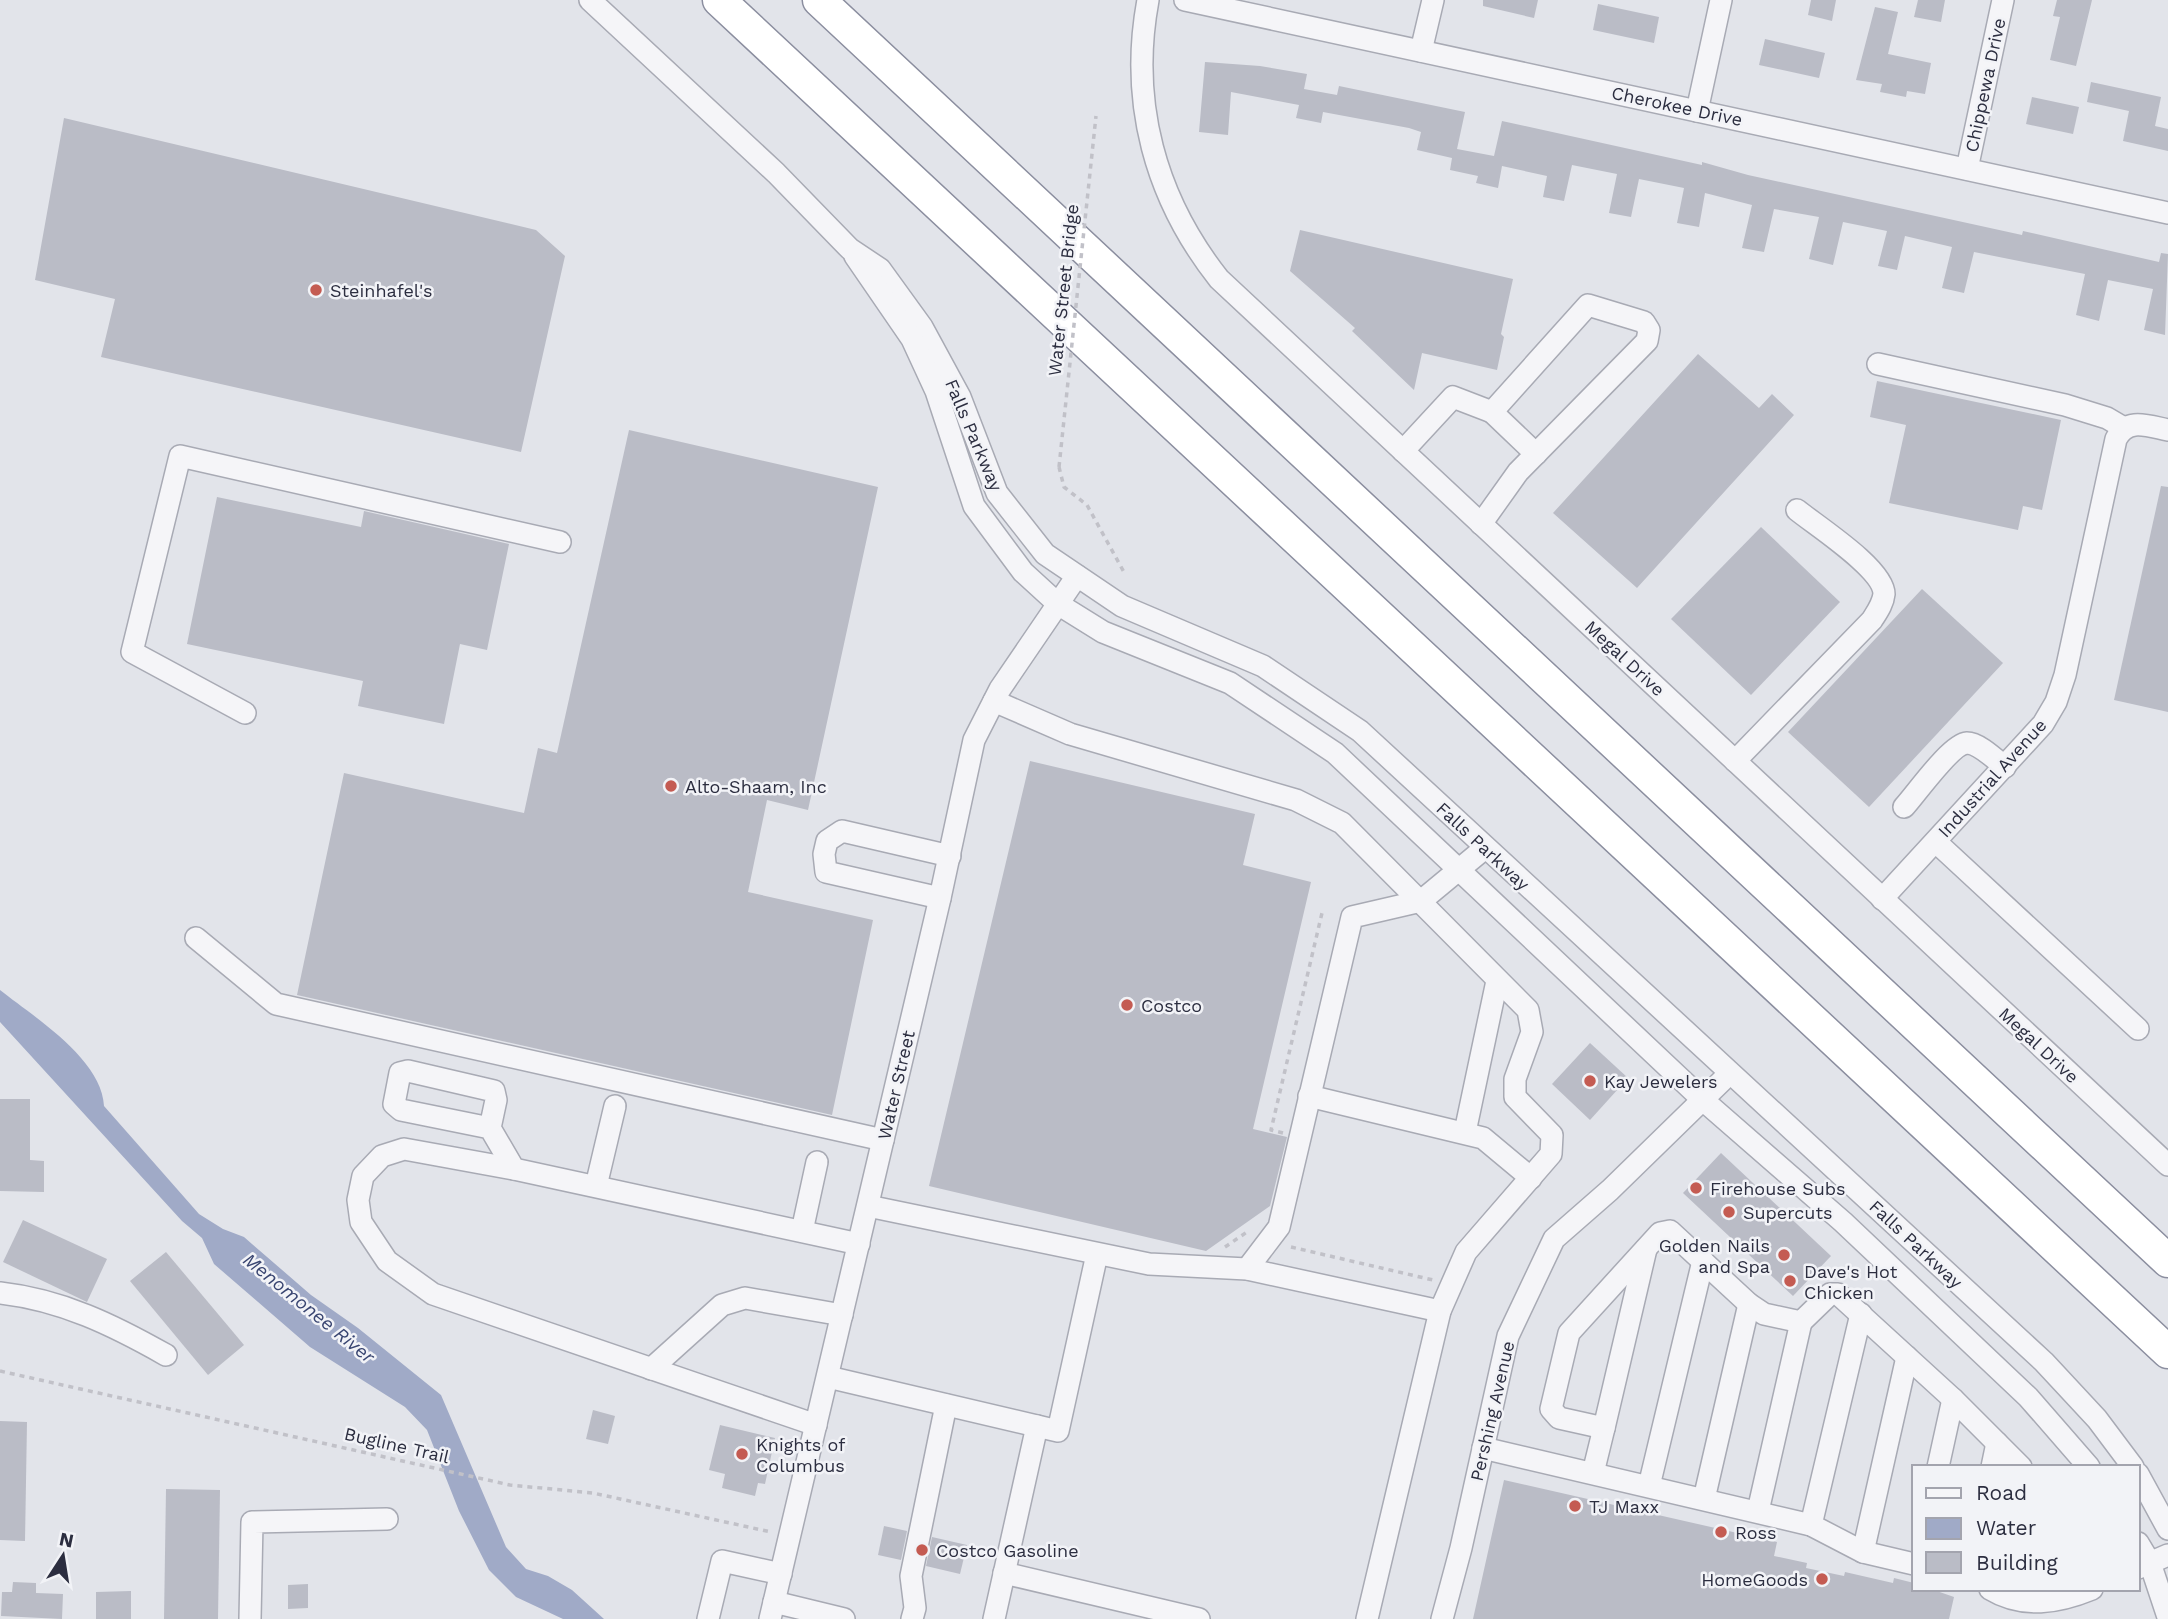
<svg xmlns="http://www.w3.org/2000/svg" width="2168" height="1619" font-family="'Work Sans',sans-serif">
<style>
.water{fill:#a0aac7}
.building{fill:#babcc6}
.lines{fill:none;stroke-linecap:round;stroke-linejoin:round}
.minor-casing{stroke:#a8aab4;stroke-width:24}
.highway-casing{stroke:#8b8e9f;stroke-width:35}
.path{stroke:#c1c1c8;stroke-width:3.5;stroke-dasharray:5 5;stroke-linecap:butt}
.minor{stroke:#f5f5f8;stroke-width:21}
.highway{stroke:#fff;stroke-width:32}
.path-bridge{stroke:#c1c1c8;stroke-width:3.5;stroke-dasharray:5 5;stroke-linecap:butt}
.poi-dot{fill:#c45b52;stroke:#f2f3f7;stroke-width:2.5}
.labels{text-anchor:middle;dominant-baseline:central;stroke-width:5;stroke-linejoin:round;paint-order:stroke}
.street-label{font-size:18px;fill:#2c2e40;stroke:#f2f3f7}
.poi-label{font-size:18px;fill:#2c2e40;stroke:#f2f3f7;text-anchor:start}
.water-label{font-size:19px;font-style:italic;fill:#394571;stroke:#f2f3f7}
</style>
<rect width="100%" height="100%" fill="#e2e4ea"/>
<!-- water -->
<path class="water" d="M0,990C34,1017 102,1059 104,1106L199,1214L223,1229L244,1237L311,1295L358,1328L441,1395L506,1547L526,1569L548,1576L572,1590L604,1619H563L516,1597L489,1570L459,1511L427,1430L405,1407L310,1347L214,1264L202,1238L182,1221L0,1022Z"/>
<!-- building -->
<g class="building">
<polygon points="1483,0 1538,0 1534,18 1483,6"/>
<polygon points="1811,0 1836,0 1832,21 1808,15"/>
<polygon points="1918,0 1945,0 1941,22 1914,17"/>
<polygon points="2057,0 2092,0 2076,66 2050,60 2060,17 2053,16"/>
<polygon points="1598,4 1659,17 1654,43 1593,30"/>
<polygon points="1875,7 1898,12 1888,54 1931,63 1925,94 1907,91 1906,97 1880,92 1882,84 1856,80"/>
<polygon points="1765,39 1825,53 1819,78 1759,65"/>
<polygon points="1205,62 1260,66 1307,74 1304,89 1337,95 1339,86 1465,112 1457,149 1494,156 1502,121 1702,165 1702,162 1748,175 2022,235 2023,231 2159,262 2161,253 2168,254 2165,335 2144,330 2153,289 2108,280 2099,321 2076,315 2085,274 1974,252 1964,293 1942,288 1952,247 1905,236 1897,270 1878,266 1887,231 1843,222 1833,265 1809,259 1819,217 1774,209 1764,252 1742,248 1752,205 1705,193 1699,227 1677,223 1684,188 1639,179 1631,217 1609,213 1617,174 1572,165 1564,201 1543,197 1547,176 1502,166 1498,188 1476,183 1478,176 1450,170 1452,158 1417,150 1421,132 1409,128 1323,112 1321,123 1296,118 1299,105 1231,92 1228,135 1199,132"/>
<polygon points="2091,82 2161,97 2155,126 2168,129 2168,151 2123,141 2129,111 2087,102"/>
<polygon points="2032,97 2079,107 2073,134 2026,124"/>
<polygon points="64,118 536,230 565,256 521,452 101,357 115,299 35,280"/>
<polygon points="1300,230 1513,279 1501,334 1504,337 1497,370 1422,353 1414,390 1352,331 1355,328 1290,271"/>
<polygon points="1698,354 1759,408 1772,394 1794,415 1637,588 1553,513"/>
<polygon points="1877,381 2061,420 2042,510 2023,506 2018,530 1889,503 1906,425 1870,417"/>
<polygon points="629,430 878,487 808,810 767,800 748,892 873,920 832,1115 297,995 344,773 524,813 538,748 557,753"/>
<polygon points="2161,486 2168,487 2168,712 2114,700"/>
<polygon points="217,497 361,527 364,511 509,544 487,650 460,644 444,724 358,706 363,681 187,644"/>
<polygon points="1761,527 1840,602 1751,695 1671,619"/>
<polygon points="1922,589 2003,663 1869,807 1788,732"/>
<polygon points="1030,761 1255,814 1243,865 1311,882 1253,1129 1287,1137 1270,1206 1206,1251 929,1186"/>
<polygon points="1590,1043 1628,1078 1590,1120 1552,1084"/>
<polygon points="0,1099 30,1099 30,1160 44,1161 44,1192 0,1191"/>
<polygon points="1721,1153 1831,1256 1793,1296 1683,1193"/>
<polygon points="23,1220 107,1259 87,1302 3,1262"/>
<polygon points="166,1252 244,1345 208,1375 130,1281"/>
<polygon points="593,1410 615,1416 608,1444 586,1439"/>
<polygon points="0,1421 27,1422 25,1541 0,1540"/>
<polygon points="720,1425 775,1438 765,1484 758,1483 755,1496 722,1488 725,1474 709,1470"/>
<polygon points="1504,1480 1777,1542 1774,1556 1807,1563 1806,1568 1844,1576 1845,1572 1893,1583 1894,1578 1914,1583 1914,1589 1931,1589 1954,1597 1949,1619 1473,1619"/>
<polygon points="166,1489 220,1490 218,1619 164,1619"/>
<polygon points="884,1526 907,1531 901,1560 878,1555"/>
<polygon points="932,1537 967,1545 960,1574 926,1566"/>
<polygon points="13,1582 36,1583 36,1593 63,1594 62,1619 1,1616 2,1592 12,1592"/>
<polygon points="308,1584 308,1608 288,1609 288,1585"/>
<polygon points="131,1591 131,1619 96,1619 96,1592"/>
</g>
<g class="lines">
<!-- minor casing -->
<g class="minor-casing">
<g id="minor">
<polyline points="590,0 776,173 850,249 880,269 922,327 960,397 997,493 1045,554 1122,606 1263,666 1360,731 2044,1362 2097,1419 2133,1467"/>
<path d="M1148,0C1129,102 1155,198 1219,279L2168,1165"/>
<polyline points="1185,0 2168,213"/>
<polyline points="1421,51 1433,0"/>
<polyline points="1697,111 1721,0"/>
<polyline points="1967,169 2003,0"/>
<polyline points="855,256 912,339 936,391 974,506 1023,572 1058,604 1103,632 1230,683 1335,753 1703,1100 1843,1222 2028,1397 2089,1467"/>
<polyline points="1878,364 2065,405 2107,418 2124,428"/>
<polyline points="1492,412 1536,454"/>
<polyline points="1403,451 1453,397 1492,412 1588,305 1644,322 1649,330 1647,341 1518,472 1481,524"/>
<polyline points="994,701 1070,734 1296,800 1342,823 1528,1010 1532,1032 1515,1079 1515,1097 1552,1135 1551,1154 1466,1252 1440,1311 1367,1619"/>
<polyline points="245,713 132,652 180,456 560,542"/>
<path d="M1735,761L1872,620C1877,612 1883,604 1884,594C1884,569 1818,527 1797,510"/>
<path d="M1904,807C1916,794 1951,744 1967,743C1979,743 1996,760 2005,767"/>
<polyline points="1936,842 2138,1029"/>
<polyline points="940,898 826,872 824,854 827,841 842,831 950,856"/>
<path d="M1882,899L2043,724L2056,702L2065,675L2116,439C2127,417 2148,426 2168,430"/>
<polyline points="196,938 276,1004 883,1140"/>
<polyline points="1309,1096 1483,1138 1531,1178"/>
<polyline points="490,1128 401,1110 394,1104 400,1073 408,1071 494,1091 496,1100 490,1128 514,1169 859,1244"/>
<polyline points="1465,1132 1497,981"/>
<polyline points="514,1169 404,1149 382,1156 363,1176 358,1200 361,1222 387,1261 433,1294 816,1425"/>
<polyline points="596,1186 615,1106"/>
<polyline points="868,1206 1149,1264 1247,1269 1440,1311"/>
<polyline points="802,1231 817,1162"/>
<polyline points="1247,1269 1279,1227 1352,917 1421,901 1485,848"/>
<path d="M0,1293C62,1300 113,1325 166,1355"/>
<polyline points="651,1369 722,1305 745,1298 842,1315"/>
<polyline points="828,1377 1058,1431 1097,1254"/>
<polyline points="1604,1428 1646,1249"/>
<polyline points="1483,1448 1811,1525 1863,1552 1914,1564"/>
<polyline points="1938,1467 1953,1399 2021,1467"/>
<polyline points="1992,1467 1997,1443"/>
<polyline points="1593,1473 1604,1428 1559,1418 1551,1409 1569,1333 1660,1233 1670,1231 1749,1304 1764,1314 1801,1322 1830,1294 1838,1294 1953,1399"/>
<polyline points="2138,1474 2168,1529"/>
<polyline points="1649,1486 1703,1261"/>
<polyline points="1704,1499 1749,1304"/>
<polyline points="1758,1511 1801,1322"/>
<polyline points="1811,1525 1861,1314"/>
<polyline points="2138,1543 2150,1563 2168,1617"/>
<polyline points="1863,1552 1907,1357"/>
<polyline points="2138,1568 2168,1555"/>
<polyline points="1004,1573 1199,1619"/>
<path d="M1990,1589C2023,1609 2058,1603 2092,1589"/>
<polyline points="774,1602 844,1619"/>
<polyline points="250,1619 252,1522 387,1519"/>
<polyline points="708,1619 722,1561 781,1574"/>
<polyline points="770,1619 940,898 974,740 1000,689 1077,576"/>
<polyline points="912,1619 915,1608 911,1576 946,1405"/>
<polyline points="994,1619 1037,1426"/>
<polyline points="1442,1619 1461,1548 1508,1336 1554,1239 1610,1190 1729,1074"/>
</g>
</g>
<!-- highway casing -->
<g class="highway-casing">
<g id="highway">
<polyline points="719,0 2168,1352"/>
<polyline points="819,0 2168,1261"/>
</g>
</g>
<!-- path -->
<g class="path">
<polyline points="1059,467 1064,487 1087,505 1125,574"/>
<polyline points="1283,1133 1271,1130 1322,913"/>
<polyline points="1225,1247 1247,1232"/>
<polyline points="1291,1247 1433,1280"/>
<polyline points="0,1371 510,1485 593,1493 771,1532"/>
</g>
<!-- minor -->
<use href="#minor" class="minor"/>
<!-- highway -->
<use href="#highway" class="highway"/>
<!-- path-bridge -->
<polyline class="path-bridge" points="1059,467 1096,116"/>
</g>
<!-- markers -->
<g class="poi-dot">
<circle cx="316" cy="290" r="7"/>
<circle cx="671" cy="786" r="7"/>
<circle cx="1127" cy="1005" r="7"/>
<circle cx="1590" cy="1081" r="7"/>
<circle cx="1696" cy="1188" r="7"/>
<circle cx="1729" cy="1212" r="7"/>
<circle cx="1784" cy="1255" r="7"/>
<circle cx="1790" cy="1281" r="7"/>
<circle cx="742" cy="1454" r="7"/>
<circle cx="1575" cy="1506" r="7"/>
<circle cx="1721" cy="1532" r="7"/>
<circle cx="922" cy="1550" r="7"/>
<circle cx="1822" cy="1579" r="7"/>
</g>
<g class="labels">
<!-- street labels -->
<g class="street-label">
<text transform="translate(1985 85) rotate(-78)">Chippewa Drive</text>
<text transform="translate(1677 106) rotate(12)">Cherokee Drive</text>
<text transform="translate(1063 290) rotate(-84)">Water Street Bridge</text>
<text transform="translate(974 435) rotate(67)">Falls Parkway</text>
<text transform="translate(1625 658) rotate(43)">Megal Drive</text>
<text transform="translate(1992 778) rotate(-48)">Industrial Avenue</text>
<text transform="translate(1483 846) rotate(43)">Falls Parkway</text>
<text transform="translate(2039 1045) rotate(43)">Megal Drive</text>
<text transform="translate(896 1085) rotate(-77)">Water Street</text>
<text transform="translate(1916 1244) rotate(43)">Falls Parkway</text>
<text transform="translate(1492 1411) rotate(-77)">Pershing Avenue</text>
<text transform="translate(397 1445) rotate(13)">Bugline Trail</text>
</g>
<!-- poi labels -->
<g class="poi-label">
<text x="330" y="290">Steinhafel's</text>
<text x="685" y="786">Alto-Shaam, Inc</text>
<text x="1141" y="1005">Costco</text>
<text x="1604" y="1081">Kay Jewelers</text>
<text x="1710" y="1188">Firehouse Subs</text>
<text x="1743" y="1212">Supercuts</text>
<text x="1770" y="1245" text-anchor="end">Golden Nails<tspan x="1770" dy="21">and Spa</tspan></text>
<text x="1804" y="1271">Dave's Hot<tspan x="1804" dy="21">Chicken</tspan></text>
<text x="756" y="1444">Knights of<tspan x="756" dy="21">Columbus</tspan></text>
<text x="1589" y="1506">TJ Maxx</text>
<text x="1735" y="1532">Ross</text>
<text x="936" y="1550">Costco Gasoline</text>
<text x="1808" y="1579" text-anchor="end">HomeGoods</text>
</g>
<!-- water labels -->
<g class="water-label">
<text transform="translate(309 1308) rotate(39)">Menomonee River</text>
</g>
</g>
<!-- legend -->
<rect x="1912" y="1465" width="228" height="126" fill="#f2f3f7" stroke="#a3a4ae" stroke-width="2"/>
<rect x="1926" y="1488" width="35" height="10" fill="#f5f5f8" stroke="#a3a4ae" stroke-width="2"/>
<text x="1976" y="1500" font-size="21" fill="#2c2e40">Road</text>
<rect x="1926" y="1518" width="35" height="21" fill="#a0aac7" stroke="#a3a4ae" stroke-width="2"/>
<text x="1976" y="1535" font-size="21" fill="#2c2e40">Water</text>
<rect x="1926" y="1552" width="35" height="21" fill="#babcc6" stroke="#a3a4ae" stroke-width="2"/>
<text x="1976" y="1570" font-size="21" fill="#2c2e40">Building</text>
<!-- north arrow -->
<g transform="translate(63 1556) rotate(12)" stroke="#f2f3f7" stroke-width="5" paint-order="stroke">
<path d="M0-5L12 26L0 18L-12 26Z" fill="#2c2e40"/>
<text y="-10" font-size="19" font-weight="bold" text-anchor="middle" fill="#2c2e40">N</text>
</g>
</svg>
